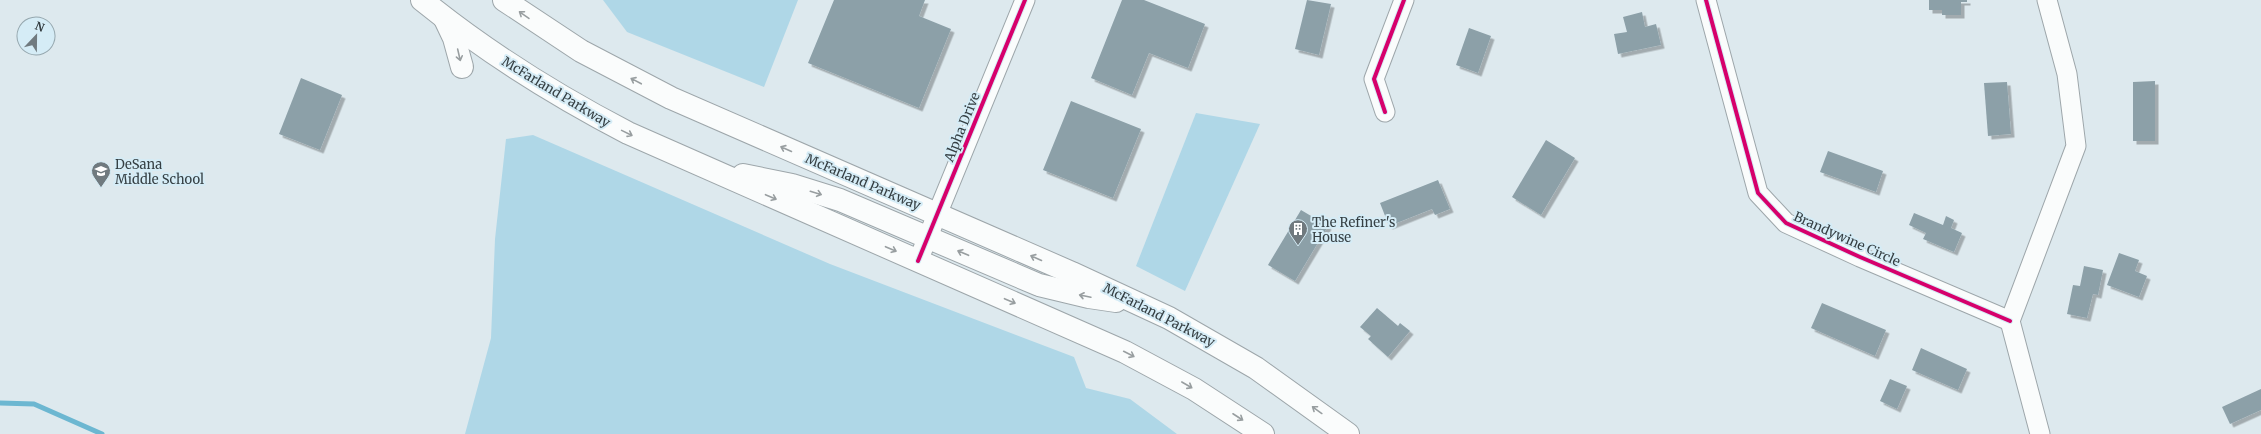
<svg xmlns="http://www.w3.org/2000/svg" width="2261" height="434" font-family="Merriweather,serif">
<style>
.green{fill:#afd7e7}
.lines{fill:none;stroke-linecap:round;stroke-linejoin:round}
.stream{stroke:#6cb7d1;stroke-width:5}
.building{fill:#8ca0a8;filter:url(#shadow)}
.street-casing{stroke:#9da6aa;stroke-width:21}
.primary-casing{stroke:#9da6aa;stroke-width:24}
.street{stroke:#fafcfc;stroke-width:19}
.primary{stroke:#fafcfc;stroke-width:22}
.cycleway-casing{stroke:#d5ecf6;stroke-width:6}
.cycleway{stroke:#d6006c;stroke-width:4}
.oneway{stroke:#989ea0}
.labels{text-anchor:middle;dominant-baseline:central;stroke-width:4;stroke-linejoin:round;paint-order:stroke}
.street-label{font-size:13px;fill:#353f43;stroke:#d5ecf6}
.poi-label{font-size:13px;fill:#353f43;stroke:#d5ecf6;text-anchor:start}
</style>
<defs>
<filter id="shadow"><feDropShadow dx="3.5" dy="3.5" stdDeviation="0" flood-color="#0004"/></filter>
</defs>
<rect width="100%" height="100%" fill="#dde9ee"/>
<!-- green -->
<g class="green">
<polygon points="603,0 798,0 764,87 627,32"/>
<polygon points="1196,113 1260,124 1185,291 1136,266"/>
<polygon points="533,135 830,264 1074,357 1086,388 1130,399 1177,434 465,434 491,338 495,239 506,139"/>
</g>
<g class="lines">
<!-- stream -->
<polyline class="stream" points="0,403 34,404 102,434"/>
</g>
<!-- building -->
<g class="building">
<polygon points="834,0 925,0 919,16 951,29 919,108 808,63"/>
<polygon points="1122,0 1144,0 1205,24 1188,68 1149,53 1132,95 1091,78"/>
<polygon points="1307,0 1331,4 1319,55 1295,49"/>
<polygon points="1929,0 1967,0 1967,2 1961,2 1961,15 1942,15 1942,10 1929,10"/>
<polygon points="1642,12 1645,27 1656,24 1661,45 1618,54 1614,34 1627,32 1623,17"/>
<polygon points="1469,28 1491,36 1478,73 1456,65"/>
<polygon points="301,78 342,95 320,150 279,134"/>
<polygon points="2155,81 2155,141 2133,141 2133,82"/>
<polygon points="2007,82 2011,134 1988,136 1984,83"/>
<polygon points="1071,101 1141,129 1113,198 1043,170"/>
<polygon points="1546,140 1575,158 1541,215 1512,197"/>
<polygon points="1828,151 1883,171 1876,192 1820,172"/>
<polygon points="1438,180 1450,209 1435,215 1432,209 1389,226 1380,203"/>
<polygon points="1301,210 1328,226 1295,281 1268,265"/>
<polygon points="1914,213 1943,225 1946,216 1954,220 1951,228 1962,233 1954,252 1923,239 1926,233 1909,225"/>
<polygon points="2119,253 2139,260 2135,271 2147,276 2139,297 2107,285"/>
<polygon points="2084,266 2103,270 2098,295 2093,294 2087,318 2067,314 2073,285 2080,286"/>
<polygon points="1822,303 1886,330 1875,356 1811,328"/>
<polygon points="1377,308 1398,326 1400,323 1410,331 1388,357 1368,339 1371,336 1360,327"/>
<polygon points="1921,348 1967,369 1958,390 1912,370"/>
<polygon points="1890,379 1907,386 1897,409 1880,401"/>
<polygon points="2261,389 2261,410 2230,424 2222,407"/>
</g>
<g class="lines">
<!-- street casing -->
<g class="street-casing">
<g id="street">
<polyline points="1706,0 1758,193 1786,223 1860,257 2010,321"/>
<polyline points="1385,112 1374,79 1404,0"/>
<polyline points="918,261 1025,0"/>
<polyline points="2040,434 2010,321 2076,146 2067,74 2047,0"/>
</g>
</g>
<!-- primary casing -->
<g class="primary-casing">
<g id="primary">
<path d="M422,0C486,52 555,95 628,133L1125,352L1194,389L1263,434"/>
<polyline points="504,0 581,51 671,98 1072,273 1169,318 1256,368 1348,434"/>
<polyline points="445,19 454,38 462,67"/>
<polyline points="743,175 792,185 840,200 1039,285 1089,297 1116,301"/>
</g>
</g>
<!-- street -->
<use href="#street" class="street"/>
<!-- primary -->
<use href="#primary" class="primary"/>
<!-- cycleway casing -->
<g class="cycleway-casing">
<g id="cycleway">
<polyline points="1706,0 1758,193 1786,223 1860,257 2010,321"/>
<polyline points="1385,112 1374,79 1404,0"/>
<polyline points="918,261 1025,0"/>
</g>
</g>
<!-- cycleway -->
<use href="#cycleway" class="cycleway"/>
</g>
<!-- one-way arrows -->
<defs><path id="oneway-shaft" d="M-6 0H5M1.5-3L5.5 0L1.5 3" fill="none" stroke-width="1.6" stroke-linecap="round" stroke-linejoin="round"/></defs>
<g class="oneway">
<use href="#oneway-shaft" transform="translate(524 15) rotate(-145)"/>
<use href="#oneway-shaft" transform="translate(459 55) rotate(77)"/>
<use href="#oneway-shaft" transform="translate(636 81) rotate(-152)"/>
<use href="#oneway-shaft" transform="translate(627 133) rotate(26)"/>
<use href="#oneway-shaft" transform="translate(786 149) rotate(-156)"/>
<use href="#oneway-shaft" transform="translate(816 193) rotate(17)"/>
<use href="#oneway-shaft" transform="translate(771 197) rotate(23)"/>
<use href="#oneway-shaft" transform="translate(891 249) rotate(23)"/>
<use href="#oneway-shaft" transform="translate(963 253) rotate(-157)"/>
<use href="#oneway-shaft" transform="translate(1036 258) rotate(-156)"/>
<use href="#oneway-shaft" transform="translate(1085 296) rotate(-168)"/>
<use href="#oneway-shaft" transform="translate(1010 301) rotate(23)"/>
<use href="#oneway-shaft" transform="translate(1129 354) rotate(27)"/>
<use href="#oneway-shaft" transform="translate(1187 385) rotate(30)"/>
<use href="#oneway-shaft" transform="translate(1317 410) rotate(-144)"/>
<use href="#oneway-shaft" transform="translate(1238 417) rotate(33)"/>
</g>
<!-- icons -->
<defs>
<g id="school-pin" transform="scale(1)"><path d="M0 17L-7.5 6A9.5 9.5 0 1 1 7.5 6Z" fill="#707a7f" stroke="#d5ecf6"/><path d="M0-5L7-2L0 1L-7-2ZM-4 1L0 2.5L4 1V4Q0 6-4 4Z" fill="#fff"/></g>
<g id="building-pin" transform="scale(1)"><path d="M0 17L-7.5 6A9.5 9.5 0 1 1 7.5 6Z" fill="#707a7f" stroke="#d5ecf6"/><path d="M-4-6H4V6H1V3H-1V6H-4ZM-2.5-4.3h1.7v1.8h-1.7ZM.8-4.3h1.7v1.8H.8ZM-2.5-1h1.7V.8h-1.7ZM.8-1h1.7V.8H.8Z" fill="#fff"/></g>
</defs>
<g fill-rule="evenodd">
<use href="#school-pin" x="101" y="171"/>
<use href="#building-pin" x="1298" y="229"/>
</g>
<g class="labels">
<!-- street labels -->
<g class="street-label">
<text transform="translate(556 92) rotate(31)">McFarland Parkway</text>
<text transform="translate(962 127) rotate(-68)">Alpha Drive</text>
<text transform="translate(863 182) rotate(23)">McFarland Parkway</text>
<text transform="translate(1847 239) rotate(24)">Brandywine Circle</text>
<text transform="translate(1159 315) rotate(27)">McFarland Parkway</text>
</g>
<!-- poi labels -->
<g class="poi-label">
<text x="115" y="164">DeSana<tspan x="115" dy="15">Middle School</tspan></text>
<text x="1312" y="222">The Refiner's<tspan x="1312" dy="15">House</tspan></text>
</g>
</g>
<!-- north arrow -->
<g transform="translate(36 36) rotate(22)"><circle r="19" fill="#d5ecf6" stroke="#95a7ae"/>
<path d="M0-3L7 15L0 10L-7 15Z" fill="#707a7f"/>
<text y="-6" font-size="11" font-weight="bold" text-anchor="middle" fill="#353f43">N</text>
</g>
</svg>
